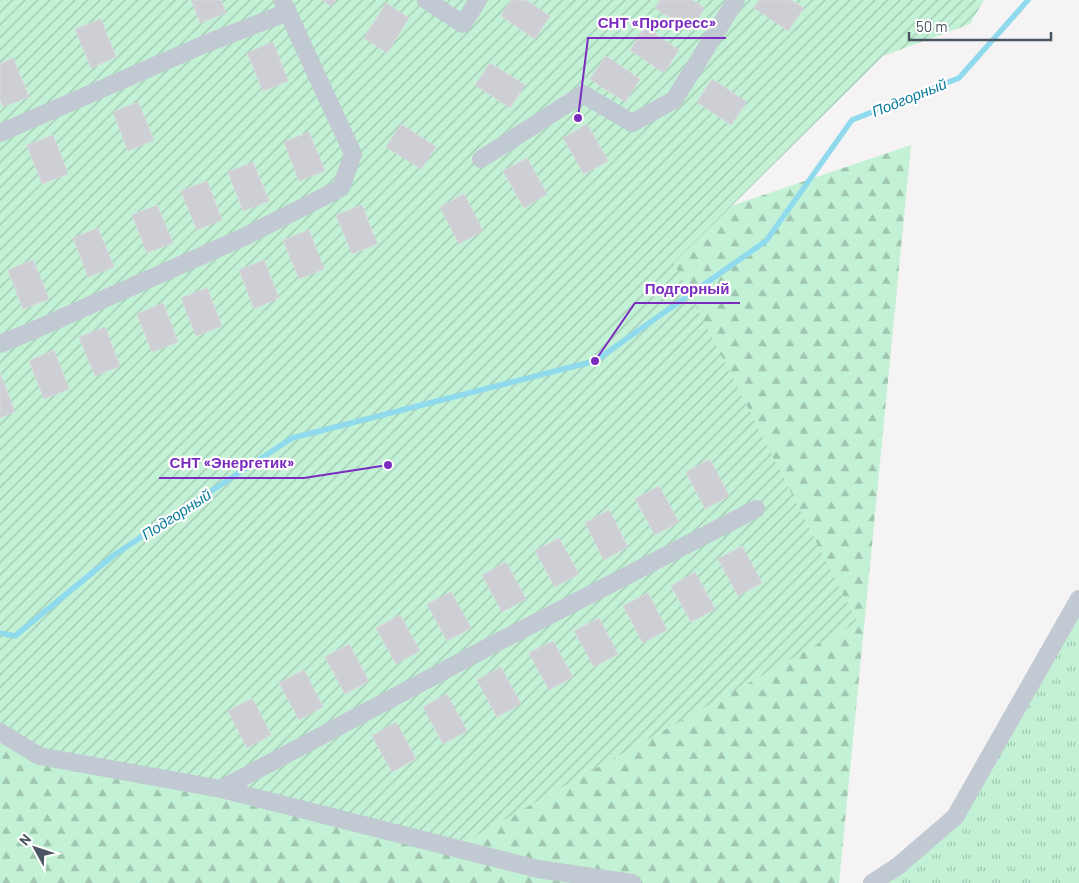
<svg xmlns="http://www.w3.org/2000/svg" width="1079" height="883" font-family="Barlow,sans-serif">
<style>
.grass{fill:url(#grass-tufts)}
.forest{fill:url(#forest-firs)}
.garden{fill:url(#garden-furrows)}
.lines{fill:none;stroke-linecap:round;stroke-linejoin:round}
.stream{stroke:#90daee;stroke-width:5.5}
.building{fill:#cdcfd5;stroke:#d7d9de}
.minor{stroke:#c1cad2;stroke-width:18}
.labels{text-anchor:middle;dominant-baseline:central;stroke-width:4.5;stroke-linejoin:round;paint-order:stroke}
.water-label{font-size:15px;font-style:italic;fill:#0c7c9b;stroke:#fff}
.leader{fill:none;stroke:#7b2cbf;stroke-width:2}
.callout-dot{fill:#7b2cbf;stroke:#fff;stroke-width:2}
.callout-label{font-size:15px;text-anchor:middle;font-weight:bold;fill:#7b2cbf;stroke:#fff;stroke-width:4.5;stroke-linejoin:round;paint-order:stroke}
</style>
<defs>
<pattern id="grass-tufts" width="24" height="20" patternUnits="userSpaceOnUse" patternTransform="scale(1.25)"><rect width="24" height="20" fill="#c3f1d5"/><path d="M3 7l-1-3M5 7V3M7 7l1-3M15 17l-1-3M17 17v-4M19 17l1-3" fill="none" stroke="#a0c6b0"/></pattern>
<pattern id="forest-firs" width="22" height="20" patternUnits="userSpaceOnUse" patternTransform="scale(1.25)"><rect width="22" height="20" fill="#c3f1d5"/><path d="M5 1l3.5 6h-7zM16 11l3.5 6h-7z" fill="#a0c6b0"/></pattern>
<pattern id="garden-furrows" width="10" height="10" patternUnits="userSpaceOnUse" patternTransform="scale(1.25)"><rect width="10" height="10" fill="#c3f1d5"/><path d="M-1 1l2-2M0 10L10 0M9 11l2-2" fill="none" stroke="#a0c6b0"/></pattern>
</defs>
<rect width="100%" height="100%" fill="#f5f3f3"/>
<!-- grass -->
<polygon class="grass" points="1079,599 1079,883 872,883 955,817"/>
<!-- forest -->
<polygon class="forest" points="911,145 839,883 0,883 0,453"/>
<!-- garden -->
<polygon class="garden" points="0,0 984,0 970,24 883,56 674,263 857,622 461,844 39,756 0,733"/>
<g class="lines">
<!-- stream -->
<polyline class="stream" points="0,633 15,636 114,555 292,438 595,361 766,241 852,120 959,78 1028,0"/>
</g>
<!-- building -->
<g class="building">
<polygon points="191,0 221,0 226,13 200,23"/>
<polygon points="322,0 336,0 331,6"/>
<polygon points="511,0 526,0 550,16 535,39 501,16"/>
<polygon points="660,0 692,0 705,8 690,31 655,8"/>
<polygon points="759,0 791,0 804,8 788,31 754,8"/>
<polygon points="386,3 409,18 387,53 364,38"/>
<polygon points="101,19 116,57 91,68 75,29"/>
<polygon points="645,27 679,50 664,73 630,50"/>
<polygon points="273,42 288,81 263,91 247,53"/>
<polygon points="606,56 640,79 625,102 590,79"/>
<polygon points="13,58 29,97 3,107 0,99 0,64"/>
<polygon points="490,63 525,85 510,108 475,85"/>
<polygon points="712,79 747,102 731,125 697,102"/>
<polygon points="138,102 154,140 128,151 113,112"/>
<polygon points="401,124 436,147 421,169 386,147"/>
<polygon points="587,124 608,161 584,174 563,138"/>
<polygon points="309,132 325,171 299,181 284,142"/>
<polygon points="53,135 68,174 42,184 27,145"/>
<polygon points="527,158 547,194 524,208 503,171"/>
<polygon points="253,162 269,201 243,211 228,172"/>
<polygon points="207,181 222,220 197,230 181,191"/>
<polygon points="464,194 483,231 459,244 440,207"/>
<polygon points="157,205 173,243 147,253 132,215"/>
<polygon points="362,205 377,244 352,254 336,215"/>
<polygon points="98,228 114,267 88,277 73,238"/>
<polygon points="309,230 324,269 299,279 283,240"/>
<polygon points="33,260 49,299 23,309 8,270"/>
<polygon points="264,260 279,298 254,309 239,270"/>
<polygon points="207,288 222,326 196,336 181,298"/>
<polygon points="163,303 178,342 152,352 137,314"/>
<polygon points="105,327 120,366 95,376 79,337"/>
<polygon points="54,350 69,389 44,399 29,361"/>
<polygon points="0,373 15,412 0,418"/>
<polygon points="710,459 729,496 705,509 686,472"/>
<polygon points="659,486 679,522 655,535 635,499"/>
<polygon points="609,510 628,547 604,560 585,523"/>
<polygon points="559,538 579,574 555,587 535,551"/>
<polygon points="742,546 762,583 738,596 718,559"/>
<polygon points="506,562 526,599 502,612 482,575"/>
<polygon points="695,572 715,609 691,622 671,586"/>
<polygon points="451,592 471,628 447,641 427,604"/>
<polygon points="648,593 667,630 643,643 623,606"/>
<polygon points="400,615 420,651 396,664 376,628"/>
<polygon points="599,618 618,654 594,667 574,631"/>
<polygon points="553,641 573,677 549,690 529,653"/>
<polygon points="349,644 369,681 345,694 325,657"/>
<polygon points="501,667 521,704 497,717 477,680"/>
<polygon points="304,670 323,707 299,720 279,683"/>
<polygon points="447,694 467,731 443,744 423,707"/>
<polygon points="252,698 271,735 247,748 228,711"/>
<polygon points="396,722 416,759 392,772 372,736"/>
</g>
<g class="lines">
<!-- minor -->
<g class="minor">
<polyline points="426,0 463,24 478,0"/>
<polyline points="0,133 205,44 288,12"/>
<polyline points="481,159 583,94 632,123 674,100 736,0"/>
<polyline points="0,344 32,331 246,236 341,188 353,154 282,0"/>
<polyline points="0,732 39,756 221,789 538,869 632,883"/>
<polyline points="221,789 496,643 756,509"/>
<polyline points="872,883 898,866 955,817 1079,599"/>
</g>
</g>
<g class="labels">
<!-- water labels -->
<g class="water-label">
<text transform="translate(909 97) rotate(-22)">Подгорный</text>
<text transform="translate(176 514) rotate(-33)">Подгорный</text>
</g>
</g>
<!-- callouts -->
<path class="leader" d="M578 118L588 38H726M595 361L635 303H740M388 465L304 478H159"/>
<g class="callout-dot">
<circle cx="578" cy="118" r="5"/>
<circle cx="595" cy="361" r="5"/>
<circle cx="388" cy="465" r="5"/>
</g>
<g class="callout-label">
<text x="657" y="28">СНТ «Прогресс»</text>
<text x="687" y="294">Подгорный</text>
<text x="232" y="468">СНТ «Энергетик»</text>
</g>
<!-- north arrow -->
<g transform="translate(35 848) rotate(310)" stroke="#ffffff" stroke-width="4" paint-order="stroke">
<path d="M0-4L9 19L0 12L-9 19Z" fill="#4a5661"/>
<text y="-8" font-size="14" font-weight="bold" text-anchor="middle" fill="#4a5661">N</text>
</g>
<!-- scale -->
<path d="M909 32v8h142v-8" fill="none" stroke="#4a5661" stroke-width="2.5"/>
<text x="916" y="32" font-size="15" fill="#4a5661" stroke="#ffffff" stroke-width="4" paint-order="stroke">50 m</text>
</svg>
